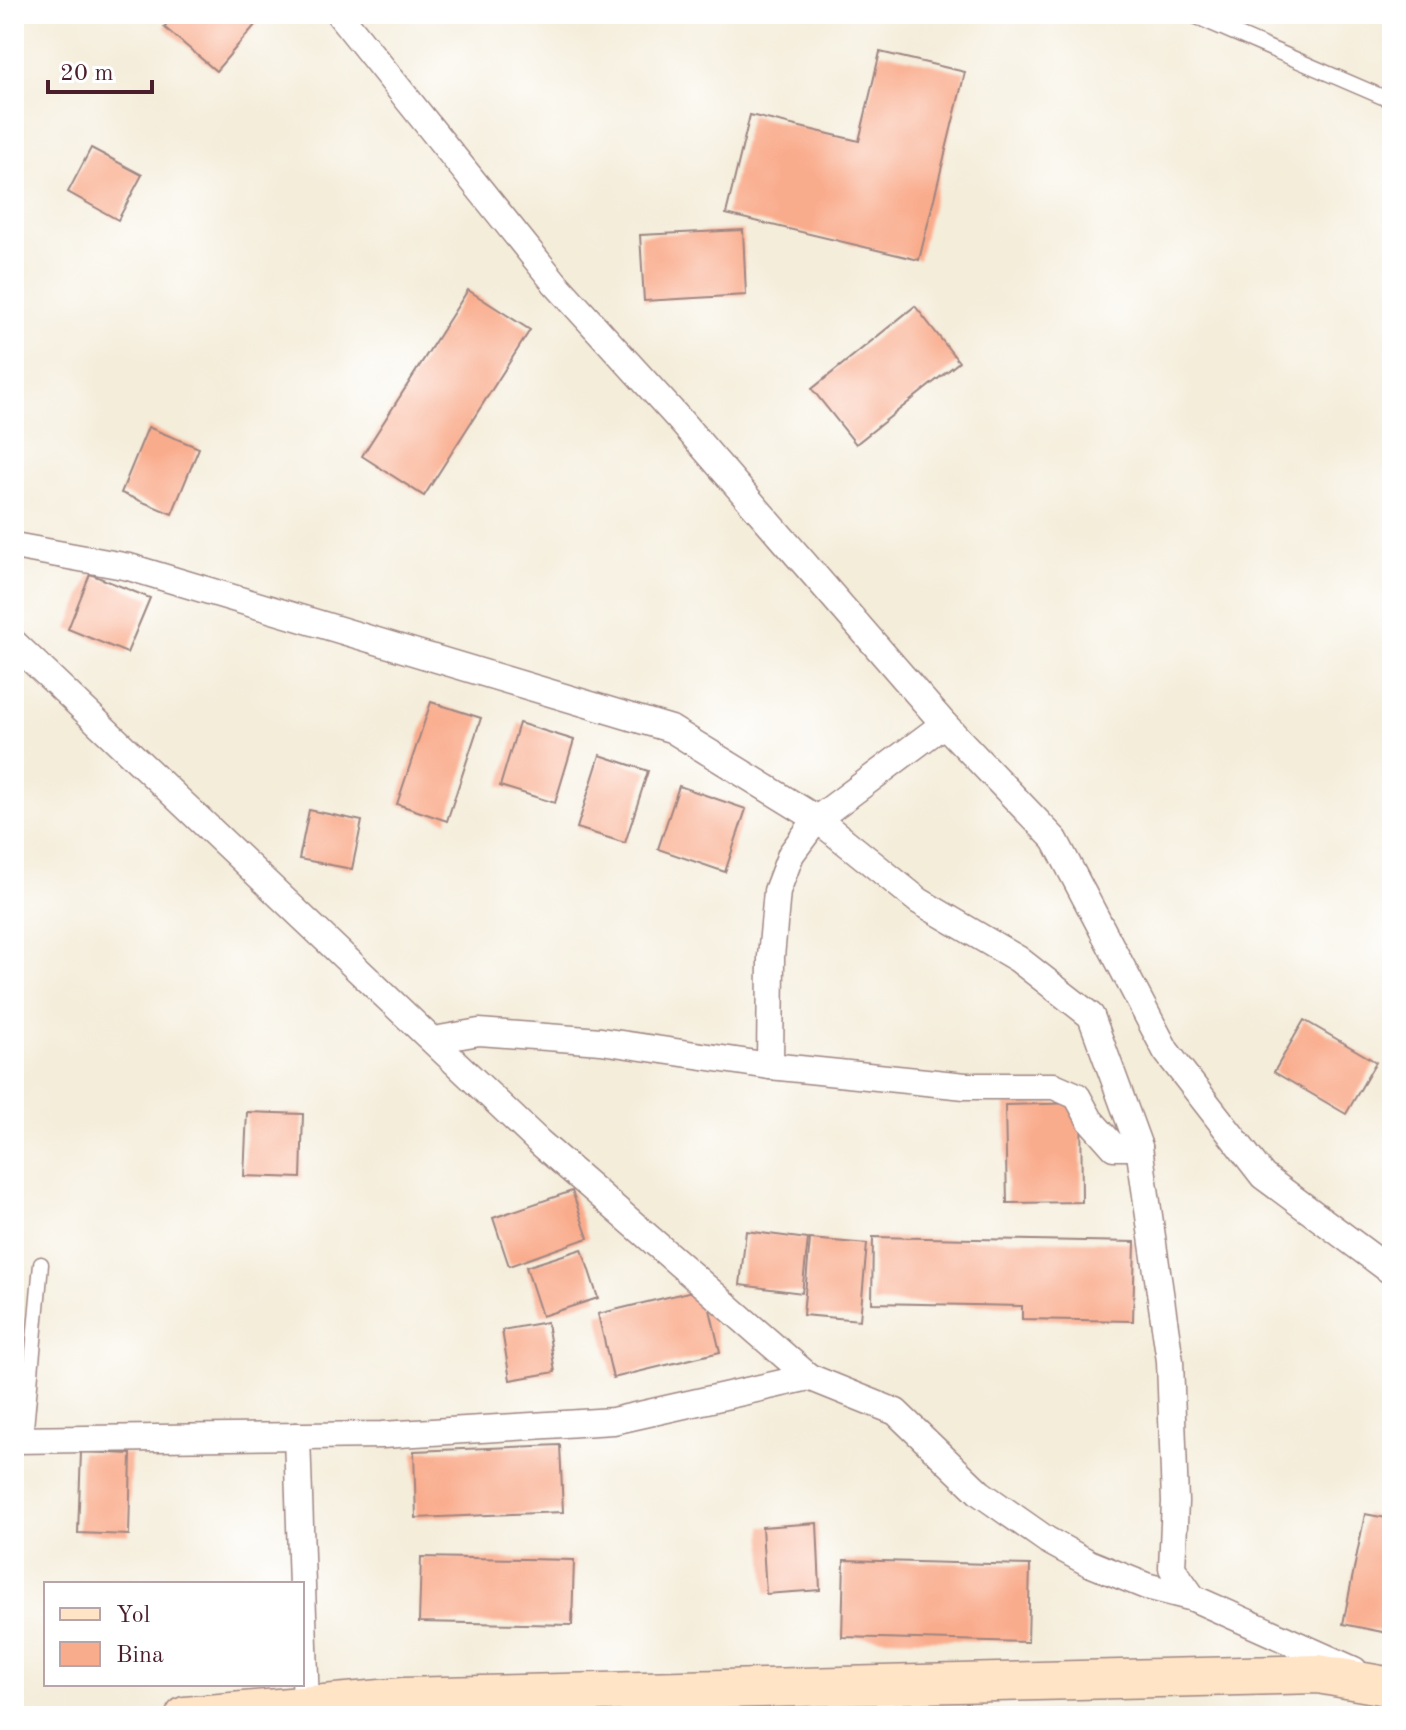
<svg xmlns="http://www.w3.org/2000/svg" width="1406" height="1730" font-family="'Old Standard TT',serif">
<style>
.building{fill:#f9ac8c}
.lines{fill:none;stroke-linecap:round;stroke-linejoin:round}
.lane-casing{stroke:#9f8682;stroke-width:17}
.street-casing{stroke:#9f8682;stroke-width:29}
.secondary-casing{stroke:#9f8682;stroke-width:41}
.lane{stroke:#fff;stroke-width:14}
.street{stroke:#fff;stroke-width:26}
.secondary{stroke:#ffe4c6;stroke-width:38}
</style>
<rect width="100%" height="100%" fill="#fff"/>
<filter id="ink" filterUnits="userSpaceOnUse"><feTurbulence type="fractalNoise" baseFrequency=".0125" numOctaves="2"/><feDisplacementMap in="SourceGraphic" scale="16" xChannelSelector="R" yChannelSelector="G"/><feConvolveMatrix kernelMatrix="1 2 1 2 8 2 1 2 1" color-interpolation-filters="sRGB"/></filter>
<filter id="wash" filterUnits="userSpaceOnUse"><feTurbulence type="fractalNoise" baseFrequency=".006" numOctaves="4" result="noise"/><feDisplacementMap in="SourceGraphic" scale="32" xChannelSelector="R" yChannelSelector="G"/><feGaussianBlur stdDeviation="1.8" result="paint"/><feColorMatrix in="noise" values="0 0 0 0 0 0 0 0 0 0 0 0 0 0 0 0 0 1.4 0 .05"/><feComposite in="paint" operator="in"/></filter>
<g filter="url(#wash)">
<rect width="100%" height="100%" fill="#f4edda"/>
<g id="blocks">
<!-- building -->
<g class="building">
<polygon points="175,14 257,14 261,18 216,71 164,27"/>
<polygon points="880,52 965,72 919,260 726,214 750,115 859,141"/>
<polygon points="91,148 142,175 118,220 68,192"/>
<polygon points="743,230 746,295 644,301 640,235"/>
<polygon points="468,290 530,330 424,496 362,456"/>
<polygon points="915,306 959,362 856,444 812,389"/>
<polygon points="148,427 199,448 172,514 121,493"/>
<polygon points="90,574 150,598 127,653 68,629"/>
<polygon points="431,702 481,718 447,821 397,804"/>
<polygon points="519,723 574,740 555,803 500,786"/>
<polygon points="600,755 648,771 625,843 577,828"/>
<polygon points="679,786 746,809 725,872 658,849"/>
<polygon points="309,810 362,821 352,869 299,859"/>
<polygon points="1304,1020 1376,1062 1346,1114 1274,1072"/>
<polygon points="1081,1103 1082,1202 1007,1203 1005,1105"/>
<polygon points="247,1112 303,1114 301,1178 244,1176"/>
<polygon points="572,1191 588,1238 509,1266 493,1218"/>
<polygon points="746,1231 808,1239 802,1293 740,1285"/>
<polygon points="873,1237 1135,1242 1133,1321 1022,1319 1022,1306 872,1303"/>
<polygon points="810,1239 867,1244 860,1320 803,1315"/>
<polygon points="582,1249 598,1298 542,1316 526,1267"/>
<polygon points="705,1288 720,1352 613,1378 598,1314"/>
<polygon points="547,1322 555,1372 510,1380 502,1330"/>
<polygon points="560,1445 563,1512 416,1518 414,1451"/>
<polygon points="81,1452 131,1454 129,1535 78,1533"/>
<polygon points="1365,1514 1392,1519 1392,1634 1343,1624"/>
<polygon points="817,1523 820,1590 766,1594 762,1527"/>
<polygon points="421,1557 574,1560 572,1625 419,1622"/>
<polygon points="844,1560 1030,1565 1028,1642 842,1637"/>
<polygon points="550,1705 551,1716 486,1716 486,1714"/>
<rect x="638" y="1712" width="64" height="4"/>
</g>
</g>
</g>
<g filter="url(#ink)">
<use href="#blocks" fill-opacity="0" stroke="#9f8682" stroke-width="2"/>
<g class="lines">
<!-- lane casing -->
<g class="lane-casing">
<g id="lane">
<polyline points="1190,14 1392,101"/>
<polyline points="25,1439 41,1264"/>
</g>
</g>
<!-- street casing -->
<g class="street-casing">
<g id="street">
<polyline points="339,14 555,283 678,418 944,724 1055,840 1166,1051 1263,1176 1392,1272"/>
<polyline points="14,546 129,567 671,729 817,819 919,901 1018,959 1091,1016 1139,1147 1170,1361 1175,1502 1172,1568 1193,1598 1354,1670"/>
<polyline points="14,643 538,1141 809,1377"/>
<polyline points="434,1040 479,1032 601,1041 770,1066 965,1086 1054,1086 1077,1096 1090,1120 1114,1147 1139,1147"/>
<polyline points="770,1066 771,957 777,891 791,854 817,819 944,724"/>
<polyline points="297,1436 306,1706"/>
<polyline points="14,1440 382,1435 613,1421 809,1377 896,1412 980,1493 1047,1540 1089,1563 1146,1586 1193,1598"/>
<polyline points="885,1685 892,1716"/>
</g>
</g>
<!-- secondary casing -->
<g class="secondary-casing">
<polyline id="secondary" points="185,1716 404,1697 1318,1674 1392,1687"/>
</g>
<!-- lane -->
<use href="#lane" class="lane"/>
<!-- street -->
<use href="#street" class="street"/>
<!-- secondary -->
<use href="#secondary" class="secondary"/>
</g>
</g>
<!-- margin -->
<rect width="1406" height="1730" fill="none" stroke="#fff" stroke-width="48"/>
<!-- legend -->
<rect x="44" y="1582" width="260" height="104" fill="#ffffff" stroke="#b7a5aa" stroke-width="2"/>
<rect x="60" y="1608" width="40" height="12" fill="#ffe4c6" stroke="#b7a5aa" stroke-width="2"/>
<text x="116" y="1622" font-size="24" fill="#4a1f2b">Yol</text>
<rect x="60" y="1642" width="40" height="24" fill="#f9ac8c" stroke="#b7a5aa" stroke-width="2"/>
<text x="116" y="1662" font-size="24" fill="#4a1f2b">Bina</text>
<!-- scale -->
<path d="M48 80v12h104v-12" fill="none" stroke="#4a1f2b" stroke-width="4"/>
<text x="60" y="80" font-size="24" fill="#4a1f2b" stroke="#ffffff" stroke-width="6" paint-order="stroke">20 m</text>
</svg>
